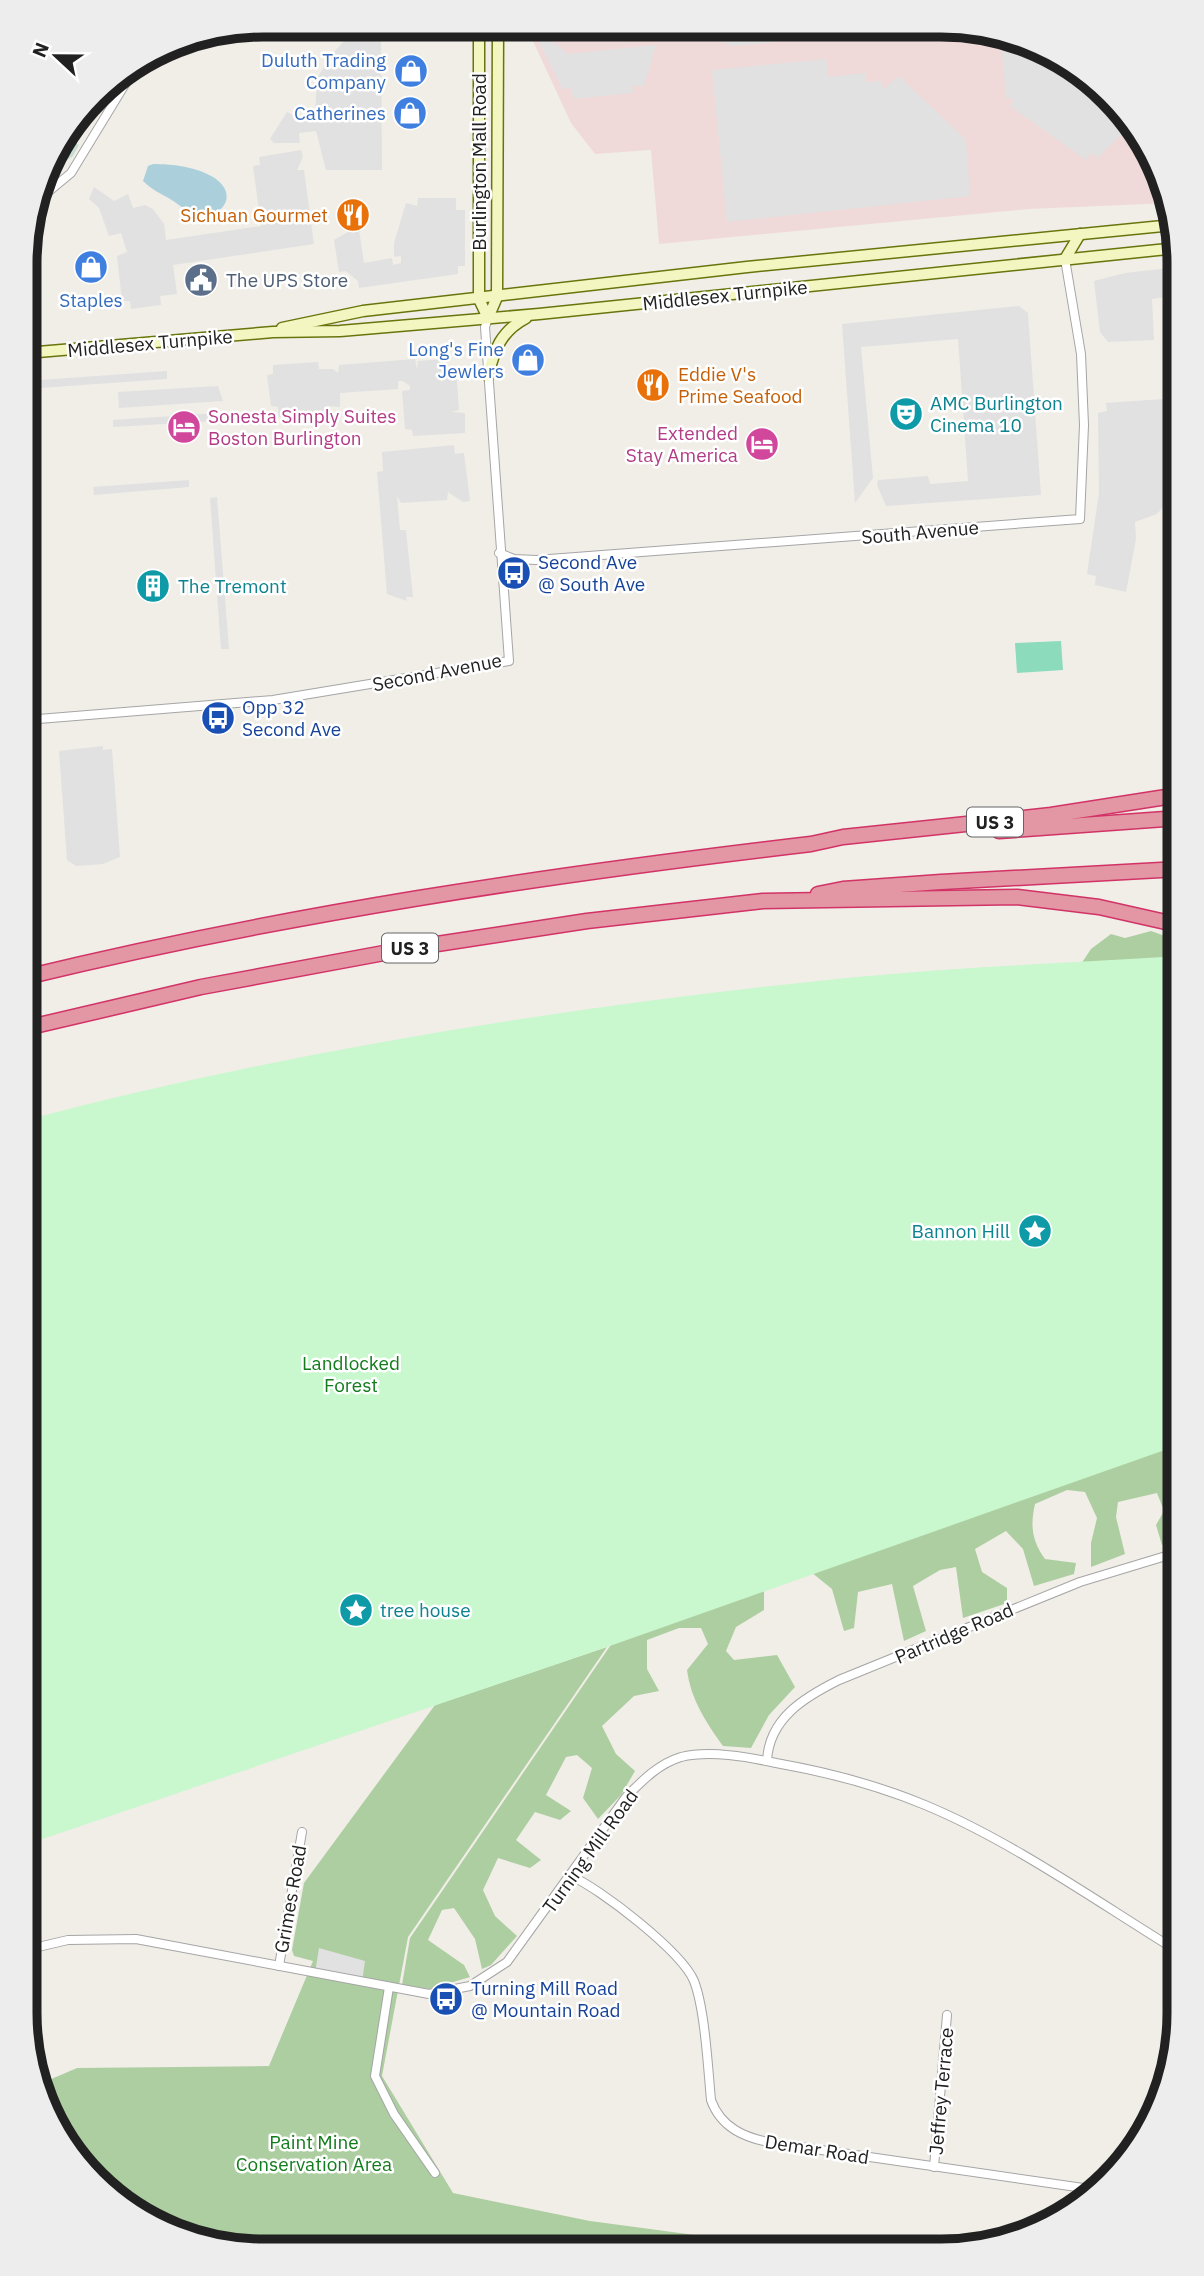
<svg xmlns="http://www.w3.org/2000/svg" width="1204" height="2276" font-family="'IBM Plex Sans',sans-serif">
<style>
.commercial{fill:#f0dad9}
.forest{fill:#adcea0}
.wetland{fill:#c6ded3}
.park{fill:#c9f7ce}
.pitch{fill:#8cdbbd}
.parking{fill:#e1e1e1}
.water{fill:#acd0db}
.lines{fill:none;stroke-linecap:round;stroke-linejoin:round}
.street-casing{stroke:#a5a5a5;stroke-width:10}
.secondary-casing{stroke:#68750c;stroke-width:13}
.highway-casing{stroke:#d23367;stroke-width:17}
.street{stroke:#fff;stroke-width:8}
.secondary{stroke:#f3f6c1;stroke-width:10}
.highway{stroke:#e396a3;stroke-width:14}
.labels{text-anchor:middle;dominant-baseline:central;stroke-width:5;stroke-linejoin:round;paint-order:stroke}
.shield{fill:#fff;stroke:#646464;stroke-width:2}
.shield-label{font-size:18px;font-weight:bold;fill:#212121}
.shop-label{font-size:19px;fill:#366cbe;stroke:#fff;text-anchor:end}
.street-label{font-size:19px;fill:#212121;stroke:#fff}
.food-label{font-size:19px;fill:#c56008;stroke:#fff;text-anchor:end}
.service-label{font-size:19px;fill:#4e5e75;stroke:#fff;text-anchor:start}
.culture-label{font-size:19px;fill:#0d838f;stroke:#fff;text-anchor:start}
.hotel-label{font-size:19px;fill:#b23c85;stroke:#fff;text-anchor:start}
.transit-label{font-size:19px;fill:#164399;stroke:#fff;text-anchor:start}
.park-label{font-size:19px;fill:#137c1d;stroke:#fff}
.rim{fill:none;stroke:#212121;stroke-width:9}
</style>
<rect width="100%" height="100%" fill="#f1eee8"/>
<!-- commercial -->
<polygon class="commercial" points="526,26 987,29 1098,83 1167,186 1170,203 1029,209 659,244 651,150 595,154 571,123"/>
<!-- forest -->
<g class="forest">
<path d="M1151,931L1179,941V1541L1162,1545L1156,1525L1164,1511L1157,1493L1118,1502L1116,1517L1125,1554L1091,1567V1543L1097,1518L1085,1492L1067,1490L1035,1504C1030,1526 1032,1541 1045,1559L1076,1563L1074,1574L1034,1586L1023,1549L1006,1531L975,1549L982,1572L1007,1588V1603L963,1618L956,1567L940,1570L913,1586L926,1631L904,1641L892,1584L858,1592L854,1628L844,1631L832,1589L811,1572L764,1586V1610L736,1627L726,1651L734,1660L777,1655L795,1687L769,1715L751,1748L723,1746C706,1722 691,1700 687,1670L708,1644L701,1628H679L647,1640V1669L659,1691L634,1696L602,1726L616,1754L635,1771L621,1795L598,1819L583,1798L592,1768L577,1755L566,1757L546,1795L571,1811L560,1820L535,1812L516,1840L541,1860L530,1868L498,1858L483,1890L495,1916L517,1936L491,1965L482,1969L475,1939L454,1908L442,1910L428,1940L464,1965L470,1977L430,1989L402,1985L410,1938L608,1649L878,1270L1091,949L1111,934L1125,938Z"/>
<polygon points="607,1647 408,1937 382,2076 453,2193 590,2221 814,2251 231,2249 117,2202 74,2158 37,2090 31,2054 49,2080 77,2068 269,2066 313,1961 294,1956 292,1950 304,1883 435,1705"/>
</g>
<!-- wetland -->
<polygon class="wetland" points="65,136 79,145 73,156 43,178 49,157"/>
<!-- park -->
<path class="park" d="M1179,956V1445L607,1647L25,1845L26,1120C293,1050 570,1006 846,978C956,967 1068,963 1179,956Z"/>
<!-- pitch -->
<polygon class="pitch" points="1061,641 1063,670 1017,673 1015,643"/>
<!-- parking -->
<g class="parking">
<polygon points="531,26 544,26 551,40 568,54 656,45 644,86 632,86 633,93 573,99 571,87 563,90"/>
<polygon points="721,27 856,28 810,39 730,46 729,43 722,43"/>
<polygon points="346,32 381,32 382,170 326,170 316,131 299,133 300,143 274,143 270,139 287,112 297,117 315,118 317,78 330,58 334,58 334,52 345,40"/>
<polygon points="1013,42 1098,83 1128,128 1098,158 1091,153 1086,160 1010,106 1014,99 1006,98 1001,43"/>
<polygon points="826,59 828,77 865,73 866,82 882,81 883,90 899,76 966,140 970,196 727,222 712,70"/>
<polygon points="301,150 303,157 297,170 304,170 314,244 173,265 177,294 160,296 161,305 131,309 130,301 122,301 117,256 127,252 121,233 109,236 99,208 89,199 94,187 114,201 128,194 133,208 145,205 153,209 164,224 166,240 261,226 253,166 260,165 259,157"/>
<polygon points="418,198 456,198 456,210 465,210 465,266 458,266 458,274 359,288 358,281 346,271 339,272 334,240 350,231 359,230 364,263 392,258 393,265 401,263 401,256 394,257 394,243 406,203 417,206"/>
<polygon points="1179,267 1179,295 1152,299 1154,340 1108,342 1100,332 1094,281 1125,273"/>
<polygon points="1019,306 1028,313 1041,495 886,506 877,485 878,480 928,476 930,484 968,481 958,339 861,347 873,478 855,503 842,324"/>
<polygon points="415,359 417,370 418,361 447,359 448,368 456,367 459,410 451,412 465,413 465,433 413,436 412,430 405,429 402,391 410,390 410,386 403,381 398,381 398,389 340,393 340,407 327,406 326,414 279,417 278,407 271,406 267,375 273,374 273,365 318,362 319,369 333,369 338,373 339,365"/>
<polygon points="167,371 167,379 40,388 40,380"/>
<polygon points="1163,375 1179,376 1179,469 1171,470 1170,499 1157,514 1135,522 1136,539 1126,592 1095,585 1096,576 1087,574 1099,493 1098,413 1107,411 1106,403 1163,399"/>
<polygon points="218,386 223,401 119,408 118,392"/>
<polygon points="217,413 217,421 113,427 113,420"/>
<polygon points="454,445 455,454 464,453 470,501 463,502 448,492 447,500 401,503 397,496 400,530 406,530 413,597 406,597 407,601 387,594 377,472 383,471 382,452"/>
<polygon points="189,480 189,487 94,495 93,487"/>
<polygon points="217,497 229,649 221,649 210,498"/>
<polygon points="103,746 103,750 112,749 120,857 103,864 76,866 67,860 59,751"/>
<polygon points="26,762 40,847 30,849 31,857 26,858"/>
<polygon points="319,1948 365,1961 362,1982 315,1973"/>
</g>
<!-- water -->
<path class="water" d="M153,164C173,164 199,167 216,179C238,195 223,218 199,215C188,213 180,205 170,199C160,193 152,190 143,181L148,166Z"/>
<g class="lines">
<!-- street casing -->
<g class="street-casing">
<g id="street">
<polyline points="36,202 71,173 138,63"/>
<polyline points="499,553 514,559 536,560 1080,519 1084,425 1081,354 1065,259"/>
<polyline points="26,720 273,700 509,661 485,327 488,318"/>
<path d="M767,1761C769,1718 805,1697 839,1680L1080,1582L1179,1552"/>
<path d="M571,1876C601,1889 682,1952 694,1981C705,2009 708,2069 711,2100C721,2128 745,2138 773,2143L1097,2190"/>
<path d="M25,1950L68,1940L136,1939L429,1994L470,1986L507,1962L626,1797C642,1781 658,1764 681,1757C710,1750 748,1757 776,1763C827,1772 877,1785 925,1805C1012,1841 1099,1903 1179,1952"/>
<polyline points="279,1966 302,1832"/>
<polyline points="389,1987 375,2076 394,2114 435,2173"/>
<polyline points="934,2167 947,2015"/>
</g>
</g>
<!-- secondary casing -->
<g class="secondary-casing">
<g id="secondary">
<polyline points="479,26 479,299 488,318"/>
<polyline points="1065,259 1080,234"/>
<polyline points="488,318 497,297 498,26"/>
<polyline points="282,328 363,311 747,267 1173,225"/>
<polyline points="26,353 273,332 340,331 539,314 1177,248"/>
<path d="M488,376C494,350 501,331 526,318"/>
</g>
</g>
<!-- highway casing -->
<g class="highway-casing">
<g id="highway">
<polyline points="999,831 1179,818"/>
<polyline points="818,894 843,889 941,882 1179,869"/>
<path d="M26,977C285,914 546,875 811,844L843,837L1051,815L1179,795"/>
<polyline points="26,1028 201,987 411,948 587,921 763,901 1017,897 1099,907 1179,925"/>
</g>
</g>
<!-- street -->
<use href="#street" class="street"/>
<!-- secondary -->
<use href="#secondary" class="secondary"/>
<!-- highway -->
<use href="#highway" class="highway"/>
</g>
<!-- icons -->
<defs>
<g id="shop-disc" transform="scale(1.75)"><circle r="9.5" fill="#3f7fe0" stroke="#fff"/><path d="M-5-2.5h2.3a2.7 3.5 0 0 1 5.4 0H5L5.5 6h-11ZM-1.5-2.5h3a1.5 2.3 0 0 0-3 0Z" fill="#fff"/></g>
<g id="restaurant-disc" transform="scale(1.75)"><circle r="9.5" fill="#e8710a" stroke="#fff"/><path d="M-5-6h1v4h1v-4h1v4h1v-4h1v5L-1.5 .5V6h-2V.5L-5-1ZM5-6V6H3V1.5H1.5Q1.5-4 5-6Z" fill="#fff"/></g>
<g id="civic-disc" transform="scale(1.75)"><circle r="9.5" fill="#5c6f8a" stroke="#fff"/><path d="M-.6-6.5H3V-4.5H.6V-3L4-1V1h2V6H-6V1h2V-1L-.6-3ZM-1.2 2.5V6h2.4V2.5Z" fill="#fff"/></g>
<g id="theatre-disc" transform="scale(1.75)"><circle r="9.5" fill="#0f9aa8" stroke="#fff"/><path d="M-5-5.5Q0-4 5-5.5V0Q5 5 0 6Q-5 5-5 0ZM-3.3-2.5H-1v1.5H-3.3ZM1-2.5H3.3v1.5H1ZM-2.8 1Q0 5.5 2.8 1Z" fill="#fff"/></g>
<g id="hotel-disc" transform="scale(1.75)"><circle r="9.5" fill="#d1479c" stroke="#fff"/><path d="M-6-4.5h1.5V1H6V5H4.5V3h-9V5H-6ZM-4 0a1.8 1.8 0 1 1 3.6 0ZM.5 0V-2.5h3Q6-2.5 6 0Z" fill="#fff"/></g>
<g id="bus-disc" transform="scale(1.75)"><circle r="9.5" fill="#1a4fb4" stroke="#fff"/><path d="M-5-6H5V4H4V6H2V4H-2V6H-4V4H-5ZM-3.5-4V0h7V-4ZM-3.5 1.2v1.5H-2V1.2ZM2 1.2v1.5H3.5V1.2Z" fill="#fff"/></g>
<g id="building-disc" transform="scale(1.75)"><circle r="9.5" fill="#0f9aa8" stroke="#fff"/><path d="M-4-6H4V6H1V3H-1V6H-4ZM-2.5-4.3h1.7v1.8h-1.7ZM.8-4.3h1.7v1.8H.8ZM-2.5-1h1.7V.8h-1.7ZM.8-1h1.7V.8H.8Z" fill="#fff"/></g>
<g id="sight-disc" transform="scale(1.75)"><circle r="9.5" fill="#0f9aa8" stroke="#fff"/><path d="M0-6L1.8-2.2L6-1.7L2.9 1.2L3.7 5.4L0 3.3L-3.7 5.4L-2.9 1.2L-6-1.7L-1.8-2.2Z" fill="#fff"/></g>
</defs>
<g fill-rule="evenodd">
<use href="#shop-disc" x="411" y="71"/>
<use href="#shop-disc" x="410" y="113"/>
<use href="#restaurant-disc" x="353" y="215"/>
<use href="#shop-disc" x="91" y="267"/>
<use href="#civic-disc" x="201" y="280"/>
<use href="#shop-disc" x="528" y="360"/>
<use href="#restaurant-disc" x="653" y="385"/>
<use href="#theatre-disc" x="906" y="414"/>
<use href="#hotel-disc" x="184" y="427"/>
<use href="#hotel-disc" x="762" y="444"/>
<use href="#bus-disc" x="514" y="573"/>
<use href="#building-disc" x="153" y="586"/>
<use href="#bus-disc" x="218" y="718"/>
<use href="#sight-disc" x="1035" y="1231"/>
<use href="#sight-disc" x="356" y="1610"/>
<use href="#bus-disc" x="446" y="1999"/>
</g>
<g class="labels">
<!-- shield labels -->
<g class="shield">
<rect x="967" y="807.5" width="56" height="29" rx="5"/>
<rect x="382" y="933.5" width="56" height="29" rx="5"/>
</g>
<g class="shield-label">
<text x="995" y="822">US 3</text>
<text x="410" y="948">US 3</text>
</g>
<!-- shop labels -->
<g class="shop-label">
<text x="386" y="60">Duluth Trading<tspan x="386" dy="22">Company</tspan></text>
<text x="386" y="113">Catherines</text>
<text x="91" y="300" text-anchor="middle">Staples</text>
<text x="504" y="349">Long's Fine<tspan x="504" dy="22">Jewlers</tspan></text>
</g>
<!-- street labels -->
<g class="street-label">
<text transform="translate(479 162) rotate(-90)">Burlington Mall Road</text>
<text transform="translate(725 295) rotate(-6)">Middlesex Turnpike</text>
<text transform="translate(150 343) rotate(-5)">Middlesex Turnpike</text>
<text transform="translate(920 532) rotate(-5)">South Avenue</text>
<text transform="translate(437 672) rotate(-11)">Second Avenue</text>
<text transform="translate(954 1633) rotate(-23)">Partridge Road</text>
<text transform="translate(590 1851) rotate(-54)">Turning Mill Road</text>
<text transform="translate(290 1899) rotate(-80)">Grimes Road</text>
<text transform="translate(941 2091) rotate(-85)">Jeffrey Terrace</text>
<text transform="translate(817 2149) rotate(9)">Demar Road</text>
</g>
<!-- food labels -->
<g class="food-label">
<text x="328" y="215">Sichuan Gourmet</text>
<text x="678" y="374" text-anchor="start">Eddie V's<tspan x="678" dy="22">Prime Seafood</tspan></text>
</g>
<!-- service labels -->
<g class="service-label">
<text x="226" y="280">The UPS Store</text>
</g>
<!-- culture labels -->
<g class="culture-label">
<text x="930" y="403">AMC Burlington<tspan x="930" dy="22">Cinema 10</tspan></text>
<text x="178" y="586">The Tremont</text>
<text x="1010" y="1231" text-anchor="end">Bannon Hill</text>
<text x="380" y="1610">tree house</text>
</g>
<!-- hotel labels -->
<g class="hotel-label">
<text x="208" y="416">Sonesta Simply Suites<tspan x="208" dy="22">Boston Burlington</tspan></text>
<text x="738" y="433" text-anchor="end">Extended<tspan x="738" dy="22">Stay America</tspan></text>
</g>
<!-- transit labels -->
<g class="transit-label">
<text x="538" y="562">Second Ave<tspan x="538" dy="22">@ South Ave</tspan></text>
<text x="242" y="707">Opp 32<tspan x="242" dy="22">Second Ave</tspan></text>
<text x="471" y="1988">Turning Mill Road<tspan x="471" dy="22">@ Mountain Road</tspan></text>
</g>
<!-- park labels -->
<g class="park-label">
<text x="351" y="1363">Landlocked<tspan x="351" dy="22">Forest</tspan></text>
<text x="314" y="2142">Paint Mine<tspan x="314" dy="22">Conservation Area</tspan></text>
</g>
</g>
<!-- crop -->
<path d="M0 0H1204V2276H0ZM263 37H941A226 226 0 0 1 1167 263V2013A226 226 0 0 1 941 2239H263A226 226 0 0 1 37 2013V263A226 226 0 0 1 263 37Z" fill="#ededed" fill-rule="evenodd"/>
<path class="rim" d="M263 37H941A226 226 0 0 1 1167 263V2013A226 226 0 0 1 941 2239H263A226 226 0 0 1 37 2013V263A226 226 0 0 1 263 37Z"/>
<!-- north arrow -->
<g transform="translate(56 56) rotate(292)" stroke="#ffffff" stroke-width="5" paint-order="stroke">
<path d="M0-5L12 26L0 18L-12 26Z" fill="#212121"/>
<text y="-10" font-size="19" font-weight="bold" text-anchor="middle" fill="#212121">N</text>
</g>
</svg>
